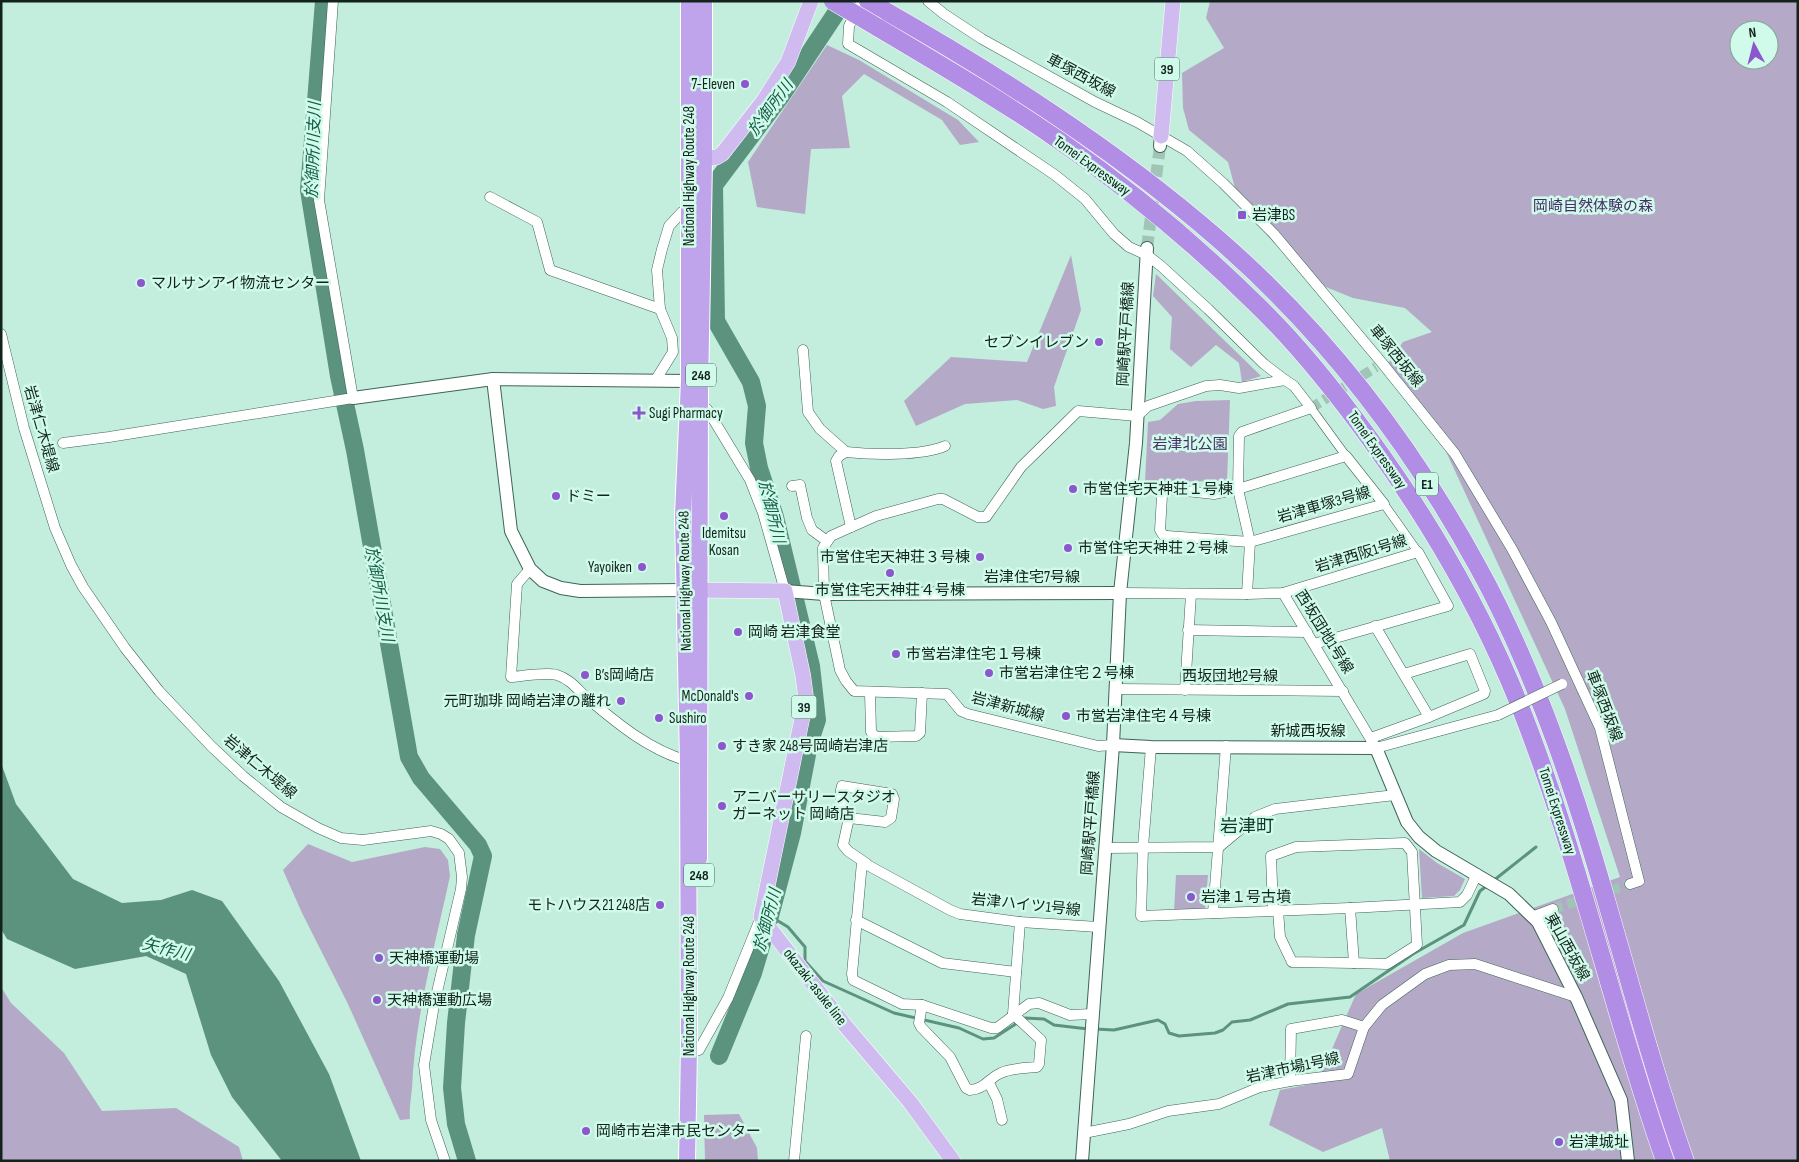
<svg xmlns="http://www.w3.org/2000/svg" width="1799" height="1162" font-family="'Sofia Sans Condensed','Noto Sans JP',sans-serif">
<style>
.green{fill:#b4aac7;fill-rule:evenodd}
.water{fill:#5b937f}
.lines{fill:none;stroke-linecap:round;stroke-linejoin:round}
.stream{stroke:#5b937f;stroke-width:3}
.river{stroke:#5b937f;stroke-width:18}
.minor-tunnel{stroke:#a0c4b6;stroke-width:10;stroke-dasharray:10 5;stroke-linecap:butt}
.tertiary-tunnel{stroke:#a0c4b6;stroke-width:12;stroke-dasharray:12 6;stroke-linecap:butt}
.pedestrian-casing{stroke:#3e6456;stroke-width:9}
.minor-casing{stroke:#3e6456;stroke-width:11}
.tertiary-casing{stroke:#3e6456;stroke-width:14}
.primary-casing{stroke:#fff;stroke-width:16}
.trunk-casing{stroke:#fff;stroke-width:18}
.motorway-casing{stroke:#fff;stroke-width:19}
.pedestrian{stroke:#fff;stroke-width:8}
.minor{stroke:#fff;stroke-width:10}
.tertiary{stroke:#fff;stroke-width:12}
.primary{stroke:#d0bbf0;stroke-width:15}
.trunk{stroke:#c0a4eb;stroke-width:16}
.motorway{stroke:#b18de6;stroke-width:18}
.minor-bridge-casing{stroke:#3e6456;stroke-width:11;stroke-linecap:butt}
.motorway-bridge-casing{stroke:#fff;stroke-width:19;stroke-linecap:butt}
.minor-bridge{stroke:#fff;stroke-width:10}
.motorway-bridge{stroke:#b18de6;stroke-width:18}
.poi-dot{fill:#8c56ce;stroke:#d0fae9;stroke-width:2}
.labels{text-anchor:middle;dominant-baseline:central;stroke-width:5;stroke-linejoin:round;paint-order:stroke}
.shield{fill:#d0fae9;stroke:#4b635a;stroke-width:1}
.shield-label{font-size:14px;font-weight:bold;fill:#12221c}
.street-label{font-size:15px;fill:#12221c;stroke:#d0fae9}
.poi-label{font-size:15px;fill:#12221c;stroke:#d0fae9;text-anchor:start}
.park-label{font-size:15px;fill:#472e67;stroke:#d0fae9}
.water-label{font-size:16px;font-style:italic;fill:#135c47;stroke:#d0fae9}
.quarter-label{font-size:18px;fill:#0f362a;stroke:#d0fae9}
</style>
<rect width="100%" height="100%" fill="#c3eddc"/>
<!-- green -->
<g class="green">
<path d="M1210,1H1798V1161H1390L1382,1128L1323,1152L1269,1125L1280,1090L1317,1083L1356,994L1463,933L1620,877L1565,709L1437,432L1384,369L1403,342L1432,332L1405,308L1353,298L1316,283L1274,243L1239,203L1228,162L1189,130L1183,108L1182,73L1224,48L1206,18ZM1739,30H1769V60H1739Z"/>
<polygon points="827,45 859,60 958,120 979,142 960,145 942,120 864,74 842,96 850,148 811,149 805,214 757,207 748,162"/>
<polygon points="1071,255 1081,310 1054,387 1056,406 1043,409 1017,400 965,404 916,426 904,401 951,357 1027,362"/>
<polygon points="1156,274 1261,376 1242,382 1239,363 1216,345 1191,367 1170,349 1172,317 1153,296"/>
<polygon points="1230,400 1227,481 1145,482 1148,422 1160,420 1178,404 1196,401"/>
<path d="M308,844L352,862L425,847L440,849L448,860L450,876C435,946 415,1016 412,1088C411,1099 409,1108 410,1119L400,1120L348,1004L302,913L283,870Z"/>
<polygon points="1419,849 1437,863 1465,879 1460,890 1454,896 1422,898"/>
<polygon points="1176,875 1208,875 1205,909 1174,911"/>
<polygon points="1,987 11,1003 64,1053 102,1111 176,1108 239,1147 243,1161 1,1161"/>
<polygon points="739,1114 757,1148 758,1161 705,1161 704,1115"/>
</g>
<!-- water -->
<polygon class="water" points="1,763 16,804 73,879 122,903 161,900 192,890 222,901 279,981 329,1074 361,1161 282,1161 232,1097 211,1055 186,974 146,956 75,969 7,939 1,929"/>
<g class="lines">
<!-- stream -->
<g class="stream">
<polyline points="1493,881 1536,847"/>
<polyline points="770,916 788,927 805,947 805,961 823,981 894,1013 959,1028 983,1039 994,1038 1025,1018 1044,1019 1054,1025 1088,1029"/>
<polyline points="1095,1029 1114,1030 1158,1020 1165,1024 1169,1033 1179,1036 1215,1033 1223,1030 1232,1022 1250,1020 1288,1004 1350,997 1413,954 1464,925 1480,891 1488,885"/>
</g>
<!-- river -->
<g class="river">
<polyline points="324,1 309,190 339,376 355,450 409,757 421,778 478,845 483,856 466,935 456,1023 452,1088 456,1124 467,1161"/>
<polyline points="719,1056 753,973 770,916 792,833 809,744 817,720 811,666 775,517 759,468 754,443 757,406 751,382 716,321 714,185 781,96 844,1"/>
</g>
<!-- minor-tunnel -->
<g class="minor-tunnel">
<polyline points="1311,408 1376,367"/>
<polyline points="1553,909 1630,884"/>
</g>
<!-- tertiary-tunnel -->
<polyline class="tertiary-tunnel" points="1147,248 1160,146"/>
<!-- pedestrian casing -->
<g class="pedestrian-casing">
<g id="pedestrian">
<polyline points="1311,408 1346,456"/>
<polyline points="1384,504 1418,552"/>
</g>
</g>
<!-- minor casing -->
<g class="minor-casing">
<g id="minor">
<polyline points="862,1 849,26 848,44 947,102 1055,175 1085,199 1114,234 1129,247 1147,255 1161,266 1208,309 1264,364 1285,380"/>
<polyline points="928,1 944,14 982,39 1095,102 1137,122 1187,151 1223,183 1274,234 1382,363 1455,454 1512,549 1551,622 1600,728 1639,881 1630,884"/>
<polyline points="490,197 537,222 550,270 660,309"/>
<polyline points="1,334 24,428 55,528 71,565 83,587 125,648 159,691 211,746 243,776 281,807 318,828 341,838 363,840 431,831 441,834 449,839 459,853 462,877 461,889 434,1005 424,1065 431,1120 445,1161"/>
<polyline points="803,350 808,412 820,429 846,452 839,456 836,461 851,527"/>
<polyline points="655,381 673,352 672,338 660,309 657,270 662,249 669,226 682,212"/>
<polyline points="707,409 750,480 763,513 785,591"/>
<polyline points="63,443 109,437 353,398 319,200 333,1"/>
<path d="M846,452C872,455 922,456 945,446"/>
<polygon points="1346,456 1384,504 1250,542 1167,536 1163,535 1160,530 1162,496 1167,489 1214,494 1238,489"/>
<polyline points="792,486 800,485 807,518 812,530 827,541"/>
<path d="M530,569L517,584L511,677C523,676 546,672 557,675C570,679 578,690 587,698C618,724 649,750 688,761"/>
<polyline points="1120,593 1247,594 1283,593 1418,552 1448,606 1314,644"/>
<polyline points="1283,593 1376,748 1498,715"/>
<polyline points="1188,630 1307,632"/>
<polyline points="1404,674 1470,654 1485,691 1484,694 1429,717"/>
<polyline points="1116,689 1343,691"/>
<polyline points="1185,690 1191,594"/>
<polyline points="870,692 871,732 876,737 916,736 920,733 922,693"/>
<polyline points="1371,738 1429,717 1375,626"/>
<polyline points="1113,745 1098,746 968,714 961,711 947,694 854,691 846,681 840,670 824,594 823,548 831,536 876,516 938,499 943,499 978,517 986,517 1021,467 1078,411 1137,416 1148,406 1206,386 1220,385 1239,388 1285,380 1294,386 1311,408 1242,432 1239,436 1238,489 1250,542 1247,594"/>
<polyline points="1151,747 1143,847 1141,916 1350,908 1460,902 1467,895 1477,874"/>
<path d="M849,818L885,822L891,818L894,799L892,794L842,786C838,798 842,808 849,818L843,845L848,851L867,864"/>
<polyline points="1106,848 1219,847 1255,817 1275,809 1395,795"/>
<polyline points="1273,910 1271,856 1296,847 1405,843 1412,852 1417,945 1387,964 1354,963 1350,908"/>
<polyline points="1278,910 1280,937 1292,962 1354,963"/>
<polyline points="1213,913 1226,746"/>
<polyline points="1532,917 1553,909"/>
<polyline points="856,920 942,963 1016,972"/>
<path d="M922,1005L919,1023L921,1027L950,1057L966,1088L970,1090C985,1089 989,1078 1001,1073C1011,1068 1026,1068 1037,1067L1039,1064L1041,1040L1013,1014"/>
<polyline points="1013,1014 1020,922"/>
<polyline points="1092,1014 1070,1015 1039,1003 1029,1004 997,1028 991,1028 922,1005 902,1004 853,980 852,974 862,862 950,910 960,914 1020,922 1098,927"/>
<polyline points="699,1050 728,998 761,917"/>
<polyline points="1290,1081 1291,1029 1342,1020 1364,1027"/>
<polyline points="989,1083 997,1099 1002,1120"/>
<polyline points="1084,1133 1129,1124 1168,1111 1219,1104 1260,1087 1290,1081 1348,1074 1364,1027 1382,1005 1425,974 1449,965 1475,964 1576,997"/>
<polyline points="794,1161 806,1036"/>
</g>
</g>
<!-- tertiary casing -->
<g class="tertiary-casing">
<g id="tertiary">
<polyline points="1160,146 1161,136"/>
<polyline points="493,379 511,531 530,569 543,581 561,588 580,591 684,590"/>
<polyline points="353,398 493,379 689,381"/>
<polyline points="785,591 824,594 1120,593"/>
<polyline points="1113,745 1151,747 1376,748 1407,822 1419,837 1436,851 1509,894 1538,922 1576,997 1621,1100 1628,1161"/>
<polyline points="1082,1161 1113,745 1120,593 1136,443 1147,248"/>
</g>
</g>
<!-- primary casing -->
<g class="primary-casing">
<g id="primary">
<polyline points="1161,136 1173,1"/>
<polyline points="693,161 717,157 722,154 764,100 788,62 811,1"/>
<polyline points="687,590 785,591 803,676 806,699 761,917 843,1023 910,1102 953,1161"/>
</g>
</g>
<!-- trunk casing -->
<g class="trunk-casing">
<g id="trunk">
<polyline points="699,859 700,393 704,160 704,1"/>
<polyline points="687,1161 689,1048 688,761 683,515 689,381 689,1"/>
</g>
</g>
<!-- motorway casing -->
<g class="motorway-casing">
<g id="motorway">
<path d="M868,1C990,70 1111,146 1217,238C1323,330 1411,444 1478,567C1509,623 1534,683 1556,743C1606,880 1636,1023 1685,1161"/>
<path d="M877,27C939,64 1001,100 1060,141C1129,189 1194,243 1254,302C1297,343 1335,391 1370,439C1425,515 1473,595 1510,682C1575,837 1609,1002 1665,1161"/>
</g>
</g>
<!-- pedestrian -->
<use href="#pedestrian" class="pedestrian"/>
<!-- minor -->
<use href="#minor" class="minor"/>
<!-- tertiary -->
<use href="#tertiary" class="tertiary"/>
<!-- primary -->
<use href="#primary" class="primary"/>
<!-- trunk -->
<use href="#trunk" class="trunk"/>
<!-- motorway -->
<use href="#motorway" class="motorway"/>
<!-- minor-bridge casing -->
<g class="minor-bridge-casing">
<polyline id="minor-bridge" points="1498,715 1562,684"/>
</g>
<!-- motorway-bridge casing -->
<g class="motorway-bridge-casing">
<polyline id="motorway-bridge" points="833,1 877,27"/>
</g>
<!-- minor-bridge -->
<use href="#minor-bridge" class="minor-bridge"/>
<!-- motorway-bridge -->
<use href="#motorway-bridge" class="motorway-bridge"/>
</g>
<!-- markers -->
<g class="poi-dot">
<circle cx="745" cy="84" r="5"/>
<rect x="1237" y="210" width="10" height="10" rx="2.5"/>
<circle cx="141" cy="283" r="5"/>
<circle cx="1099" cy="342" r="5"/>
<path d="M636.5 405.5h5v5h5v5h-5v5h-5v-5h-5v-5h5z"/>
<circle cx="1073" cy="489" r="5"/>
<circle cx="556" cy="496" r="5"/>
<circle cx="724" cy="516" r="5"/>
<circle cx="1068" cy="548" r="5"/>
<circle cx="980" cy="557" r="5"/>
<circle cx="642" cy="567" r="5"/>
<circle cx="890" cy="573" r="5"/>
<circle cx="738" cy="632" r="5"/>
<circle cx="896" cy="654" r="5"/>
<circle cx="989" cy="673" r="5"/>
<circle cx="585" cy="675" r="5"/>
<circle cx="749" cy="696" r="5"/>
<circle cx="621" cy="701" r="5"/>
<circle cx="1066" cy="716" r="5"/>
<circle cx="659" cy="718" r="5"/>
<circle cx="722" cy="746" r="5"/>
<circle cx="722" cy="806" r="5"/>
<circle cx="1191" cy="897" r="5"/>
<circle cx="660" cy="905" r="5"/>
<circle cx="379" cy="958" r="5"/>
<circle cx="377" cy="1000" r="5"/>
<circle cx="586" cy="1131" r="5"/>
<circle cx="1559" cy="1142" r="5"/>
</g>
<g class="labels">
<!-- shield labels -->
<g class="shield">
<rect x="1154.5" y="57.5" width="25" height="23" rx="4"/>
<rect x="686" y="363.5" width="30" height="23" rx="4"/>
<rect x="1416" y="472.5" width="22" height="23" rx="4"/>
<rect x="791.5" y="695.5" width="25" height="23" rx="4"/>
<rect x="684" y="863.5" width="30" height="23" rx="4"/>
</g>
<g class="shield-label">
<text x="1167" y="69">39</text>
<text x="701" y="375">248</text>
<text x="1427" y="484">E1</text>
<text x="804" y="707">39</text>
<text x="699" y="875">248</text>
</g>
<!-- street labels -->
<g class="street-label">
<text transform="translate(1081 76) rotate(28)">車塚西坂線</text>
<text transform="translate(1092 166) rotate(36)">Tomei Expressway</text>
<text transform="translate(689 176) rotate(-90)">National Highway Route 248</text>
<text transform="translate(1126 334) rotate(-87)">岡崎駅平戸橋線</text>
<text transform="translate(1396 356) rotate(51)">車塚西坂線</text>
<text transform="translate(41 429) rotate(74)">岩津仁木堤線</text>
<text transform="translate(1377 450) rotate(55)">Tomei Expressway</text>
<text transform="translate(1324 505) rotate(-16)">岩津車塚3号線</text>
<text transform="translate(1361 554) rotate(-17)">岩津西阪1号線</text>
<text x="1032" y="577">岩津住宅7号線</text>
<text transform="translate(685 581) rotate(-91)">National Highway Route 248</text>
<text transform="translate(1324 632) rotate(58)">西坂団地1号線</text>
<text x="1230" y="676">西坂団地2号線</text>
<text transform="translate(1604 706) rotate(69)">車塚西坂線</text>
<text transform="translate(1008 707) rotate(15)">岩津新城線</text>
<text x="1308" y="731">新城西坂線</text>
<text transform="translate(260 767) rotate(40)">岩津仁木堤線</text>
<text transform="translate(1557 811) rotate(72)">Tomei Expressway</text>
<text transform="translate(1091 823) rotate(-86)">岡崎駅平戸橋線</text>
<text transform="translate(1026 905) rotate(6)">岩津ハイツ1号線</text>
<text transform="translate(1567 947) rotate(61)">東山西坂線</text>
<text transform="translate(689 986) rotate(-90)">National Highway Route 248</text>
<text transform="translate(815 987) rotate(52)">okazaki-asuke line</text>
<text transform="translate(1293 1068) rotate(-12)">岩津市場1号線</text>
</g>
<!-- poi labels -->
<g class="poi-label">
<text x="735" y="84" text-anchor="end">7-Eleven</text>
<text x="1252" y="215">岩津BS</text>
<text x="151" y="283">マルサンアイ物流センター</text>
<text x="1089" y="342" text-anchor="end">セブンイレブン</text>
<text x="649" y="413">Sugi Pharmacy</text>
<text x="1083" y="489">市営住宅天神荘１号棟</text>
<text x="566" y="496">ドミー</text>
<text x="724" y="533" text-anchor="middle">Idemitsu<tspan x="724" dy="17">Kosan</tspan></text>
<text x="1078" y="548">市営住宅天神荘２号棟</text>
<text x="970" y="557" text-anchor="end">市営住宅天神荘３号棟</text>
<text x="632" y="567" text-anchor="end">Yayoiken</text>
<text x="890" y="590" text-anchor="middle">市営住宅天神荘４号棟</text>
<text x="748" y="632">岡崎 岩津食堂</text>
<text x="906" y="654">市営岩津住宅１号棟</text>
<text x="999" y="673">市営岩津住宅２号棟</text>
<text x="595" y="675">B’s岡崎店</text>
<text x="739" y="696" text-anchor="end">McDonald's</text>
<text x="611" y="701" text-anchor="end">元町珈琲 岡崎岩津の離れ</text>
<text x="1076" y="716">市営岩津住宅４号棟</text>
<text x="669" y="718">Sushiro</text>
<text x="732" y="746">すき家 248号岡崎岩津店</text>
<text x="732" y="797">アニバーサリースタジオ<tspan x="732" dy="17">ガーネット 岡崎店</tspan></text>
<text x="1201" y="897">岩津１号古墳</text>
<text x="650" y="905" text-anchor="end">モトハウス21 248店</text>
<text x="389" y="958">天神橋運動場</text>
<text x="387" y="1000">天神橋運動広場</text>
<text x="596" y="1131">岡崎市岩津市民センター</text>
<text x="1569" y="1142">岩津城址</text>
</g>
<!-- park labels -->
<g class="park-label">
<text x="1593" y="206">岡崎自然体験の森</text>
<text x="1190" y="444">岩津北公園</text>
</g>
<!-- water labels -->
<g class="water-label">
<text transform="translate(771 108) rotate(-54)">於御所川</text>
<text transform="translate(314 150) rotate(-88)">於御所川支川</text>
<text transform="translate(771 512) rotate(76)">於御所川</text>
<text transform="translate(379 594) rotate(80)">於御所川支川</text>
<text transform="translate(768 920) rotate(-75)">於御所川</text>
<text transform="translate(166 950) rotate(14)">矢作川</text>
</g>
<!-- quarter labels -->
<g class="quarter-label">
<text x="1247" y="826">岩津町</text>
</g>
</g>
<!-- border -->
<rect width="1799" height="1162" fill="none" stroke="#12221c" stroke-width="5"/>
<!-- north arrow -->
<g transform="translate(1754 45) rotate(353)"><circle r="24" fill="#d0fae9" stroke="#84a497"/>
<path d="M0-4L9 19L0 12L-9 19Z" fill="#8c56ce"/>
<text y="-8" font-size="14" font-weight="bold" text-anchor="middle" fill="#12221c">N</text>
</g>
</svg>
